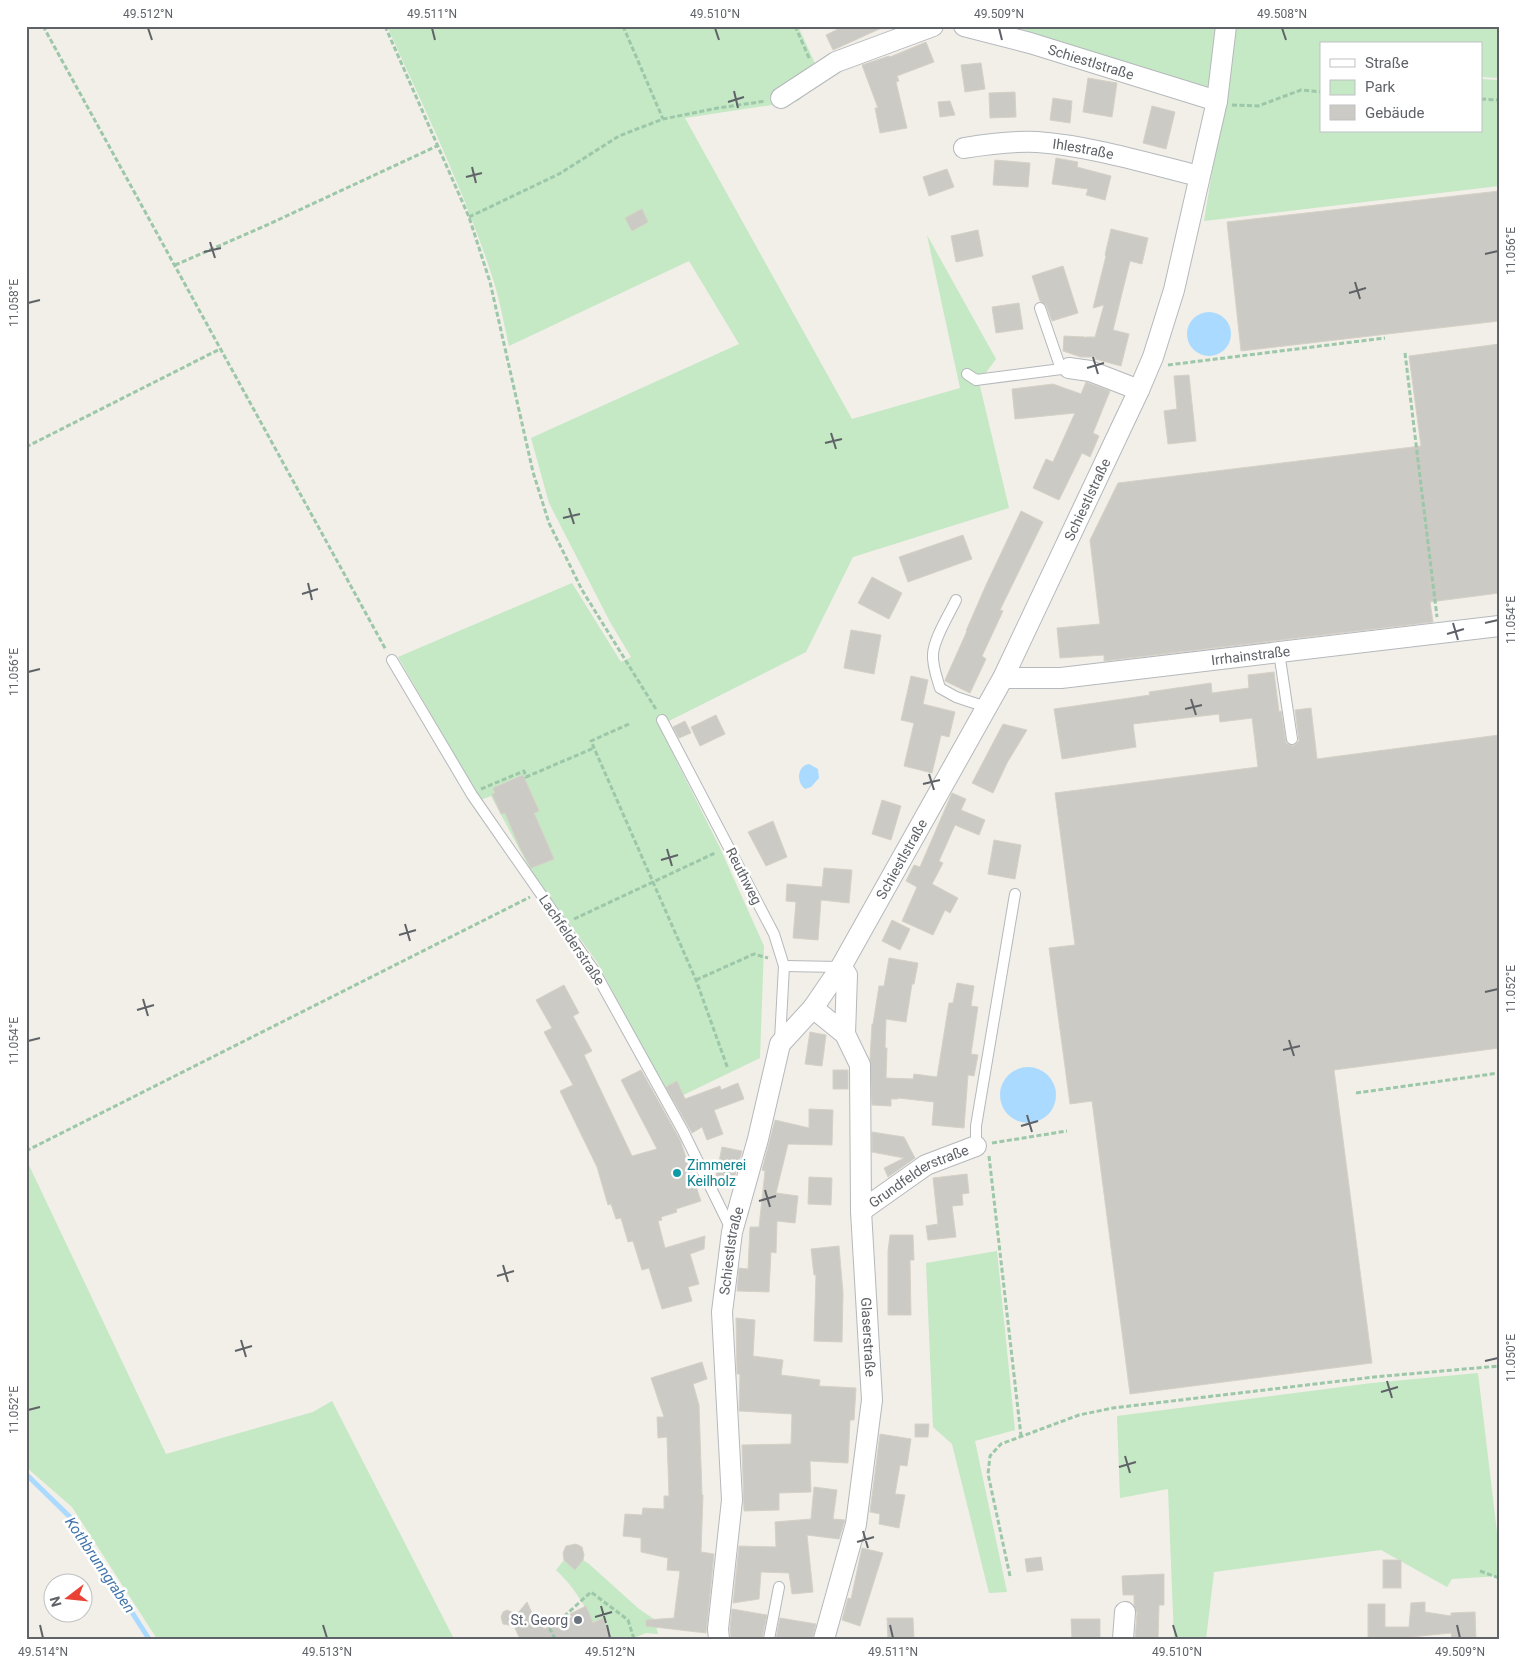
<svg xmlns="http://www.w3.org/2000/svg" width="1525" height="1665" font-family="Roboto,sans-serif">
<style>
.green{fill:#c5e8c5}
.water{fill:#aadaff}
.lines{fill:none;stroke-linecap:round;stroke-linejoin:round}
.stream{stroke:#aadaff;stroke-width:5}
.building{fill:#cccac5;stroke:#d6d1c6}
.lane-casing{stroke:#b5b8bc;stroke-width:12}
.street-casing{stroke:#b5b8bc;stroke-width:22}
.path{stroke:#9cc7a9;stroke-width:3;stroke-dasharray:5 2.5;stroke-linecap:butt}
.lane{stroke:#fff;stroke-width:10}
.street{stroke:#fff;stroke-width:20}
.ticks{fill:none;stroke:#5f6368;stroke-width:2}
.culture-dot{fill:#0f9aa8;stroke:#fff;stroke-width:2}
.worship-dot{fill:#6b7280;stroke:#fff;stroke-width:2}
.labels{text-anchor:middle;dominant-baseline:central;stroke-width:5;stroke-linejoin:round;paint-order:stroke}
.street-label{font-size:14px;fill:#5f6368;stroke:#fff}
.culture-label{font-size:14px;fill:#0d838f;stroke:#fff;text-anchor:start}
.worship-label{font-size:14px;fill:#5b616d;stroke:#fff;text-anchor:end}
.water-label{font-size:15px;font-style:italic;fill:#4174aa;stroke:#fff}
.neatline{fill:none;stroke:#5f6368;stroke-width:2}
.ticks-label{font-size:12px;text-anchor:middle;fill:#5f6368}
</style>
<rect width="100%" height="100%" fill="#f1efe8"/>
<!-- green -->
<g class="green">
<path d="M387,26H798L822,79L798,101L685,118L852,419L960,388L927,235L996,359L979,382L1009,508L853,557L806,652L659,726L720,848L764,946L760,1058L671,1101L597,962L530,869L491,796L480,800L398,657L572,583L621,662L631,657L610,622L549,503L531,438L739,344L689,261L509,346C504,324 500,301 493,279C465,192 425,110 387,26Z"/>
<polygon points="1011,26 1219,26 1211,92"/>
<polygon points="1236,26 1499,26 1499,78 1481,77 1481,44 1321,44 1321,131 1481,131 1481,79 1499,80 1499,186 1204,221"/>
<polygon points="26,1159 166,1454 313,1412 332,1401 454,1639 157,1639 72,1507 26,1467"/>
<polygon points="997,1251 1015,1430 975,1441 1007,1592 989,1593 952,1444 933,1427 926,1263"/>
<polygon points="1478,1373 1499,1549 1499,1576 1452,1579 1447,1587 1381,1550 1214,1572 1206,1639 1174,1639 1168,1489 1120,1498 1117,1416 1372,1383"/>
<path d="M564,1560H583L589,1564L639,1609L654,1619L658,1634L646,1633L631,1639H612L603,1618L593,1623C584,1603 572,1585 556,1570Z"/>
</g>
<!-- water -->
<g class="water">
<circle cx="1209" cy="334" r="22"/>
<path d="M809,764L818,769L819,778L811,787L805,789C796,782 797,766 809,764Z"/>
<circle cx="1028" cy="1095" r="28"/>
</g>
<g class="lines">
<!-- stream -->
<polyline class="stream" points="26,1474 73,1520 149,1639"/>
</g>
<!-- building -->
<g class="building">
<polygon points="844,26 886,26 833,50 826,35"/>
<polygon points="926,42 934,62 897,76 899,81 896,82 907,128 880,133 875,108 878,108 862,65 889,56 890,57"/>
<polygon points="981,63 985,89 965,92 961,65"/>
<polygon points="1088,78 1117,83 1112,117 1083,112"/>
<polygon points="1015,92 1016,117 990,118 989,93"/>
<polygon points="1053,98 1072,101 1070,123 1050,120"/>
<polygon points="950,101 955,115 940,117 938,102"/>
<polygon points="1152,106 1175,112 1166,149 1143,143"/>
<polygon points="1056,158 1078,162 1077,167 1111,176 1105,200 1086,195 1088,189 1052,184"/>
<polygon points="995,160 1030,163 1028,187 993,185"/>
<polygon points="947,169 954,187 929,196 923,177"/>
<polygon points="1499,191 1499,321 1241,351 1227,222"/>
<polygon points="642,209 648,222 632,231 625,218"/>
<polygon points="1111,229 1148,238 1142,264 1130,261 1113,330 1129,334 1121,366 1095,359 1096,357 1081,357 1063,351 1064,336 1085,337 1086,338 1086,337 1095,337 1104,305 1093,308 1106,256 1105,255"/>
<polygon points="978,230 983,256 956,262 951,236"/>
<polygon points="1063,266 1078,313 1052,321 1046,305 1040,301 1032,276"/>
<polygon points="1019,303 1023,329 996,333 992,307"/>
<polygon points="1499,344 1499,593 1430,602 1433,622 1104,661 1104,655 1060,658 1057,628 1100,624 1090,540 1118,483 1421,446 1409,356"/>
<polygon points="1189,375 1196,441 1168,444 1164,411 1177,409 1174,376"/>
<polygon points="1086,382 1110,391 1093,433 1099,436 1090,457 1082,453 1059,500 1033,488 1046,459 1053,462 1075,413 1015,419 1012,389 1053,384 1081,394"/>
<polygon points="1021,511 1043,522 1000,610 1003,611 982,656 986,659 970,693 945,681 945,680 967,631 966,631 986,585"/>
<polygon points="963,535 972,559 908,582 899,557"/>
<polygon points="872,577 902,593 889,619 858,603"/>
<polygon points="851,630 881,635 874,674 844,668"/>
<polygon points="1274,672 1279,712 1281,711 1286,743 1293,746 1299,741 1295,710 1311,708 1317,759 1499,735 1499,1048 1334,1070 1372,1363 1130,1394 1092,1101 1070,1104 1049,948 1075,945 1055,793 1258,767 1252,718 1220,722 1219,714 1133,724 1136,747 1062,759 1054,709 1150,695 1149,692 1211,683 1212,693 1249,688 1248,675"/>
<polygon points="911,676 928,680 923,704 955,712 949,737 941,735 932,773 904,766 914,723 901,720"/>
<polygon points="716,715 725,734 700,746 691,727"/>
<polygon points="685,721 691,733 679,738 673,727"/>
<polygon points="1003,724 1027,730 1007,763 993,793 972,783"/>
<polygon points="523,775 539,811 534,813 554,859 531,868 520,848 505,813 501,814 492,794 495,793 493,788"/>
<polygon points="952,793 966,799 961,810 985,820 979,835 955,825 939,861 943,863 932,884 958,898 950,913 945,910 933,935 902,921 917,887 906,881 914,865 920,867"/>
<polygon points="882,800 901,806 891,840 872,834"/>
<polygon points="773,821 787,857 766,866 748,832"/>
<polygon points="994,840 1021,845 1015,879 988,874"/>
<polygon points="824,868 852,870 849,903 821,900 818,940 793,938 796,902 786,901 787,884 822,887"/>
<polygon points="892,920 910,929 900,950 882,941"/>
<polygon points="889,958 918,963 914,984 912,984 906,1022 886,1019 885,1048 887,1048 886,1078 913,1079 914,1074 937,1077 949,1003 953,1003 957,983 974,986 971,1006 978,1007 971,1054 978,1055 974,1076 968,1075 964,1128 932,1125 934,1102 898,1098 898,1099 891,1099 891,1106 872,1105 870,1059 872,1024 873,1024 879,986 884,986"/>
<polygon points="564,985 579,1013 573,1016 592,1051 584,1055 632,1156 657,1149 621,1080 641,1070 680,1140 701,1201 676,1209 677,1212 661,1217 662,1220 658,1221 665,1248 705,1236 704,1249 690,1254 699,1284 688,1287 692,1301 662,1309 649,1268 642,1270 633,1241 628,1242 621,1218 616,1219 611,1204 608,1205 597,1167 560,1091 573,1085 544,1032 552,1028 536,1000"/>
<polygon points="810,1032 826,1035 822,1066 805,1064"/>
<rect x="833" y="1070" width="15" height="19"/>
<polygon points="677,1081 685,1099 720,1086 721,1090 738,1083 744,1099 714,1110 723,1134 707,1140 702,1127 692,1133 666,1087"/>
<polygon points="809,1109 833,1110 832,1145 788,1144 776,1193 798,1196 795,1223 777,1221 776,1253 771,1252 769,1292 737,1291 739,1268 748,1269 750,1227 759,1227 765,1171 762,1170 775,1120 809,1128"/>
<polygon points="872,1132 904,1137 915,1158 888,1177 884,1168 904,1158 872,1152"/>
<polygon points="722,1147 742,1151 734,1179 716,1176"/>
<polygon points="967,1174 969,1193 962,1194 963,1205 952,1206 956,1237 928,1240 926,1226 938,1224 933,1178"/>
<polygon points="809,1177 832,1178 831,1205 808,1204"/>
<polygon points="890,1235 913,1235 914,1260 910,1260 911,1315 888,1315 888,1251"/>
<polygon points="839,1246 843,1293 842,1342 814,1341 816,1275 814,1275 811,1249"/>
<polygon points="736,1318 755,1320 753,1356 783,1360 781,1375 820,1380 819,1386 856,1388 854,1420 850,1420 848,1463 810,1461 811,1492 779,1493 779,1510 744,1511 742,1445 791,1444 792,1414 739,1411 740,1374 737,1374"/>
<polygon points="702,1362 707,1379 693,1384 699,1405 702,1495 703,1495 701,1552 714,1554 706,1633 646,1626 646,1620 674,1618 680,1571 667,1570 668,1558 641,1552 641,1538 623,1536 625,1514 642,1515 643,1508 664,1509 664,1496 669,1496 667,1437 658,1438 657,1417 664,1417 651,1378"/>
<polygon points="915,1424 929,1424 928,1437 915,1437"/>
<polygon points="880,1434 911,1439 907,1466 900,1465 895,1494 905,1495 899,1528 879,1524 880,1514 870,1512"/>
<polygon points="814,1487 837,1490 833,1519 845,1520 839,1539 807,1535 813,1592 792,1594 789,1573 761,1572 759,1599 733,1603 739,1546 776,1547 775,1522 811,1519"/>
<polygon points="576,1544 582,1547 584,1555 583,1560 575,1570 564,1560 563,1553 566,1546"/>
<polygon points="862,1548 883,1553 860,1626 842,1620 848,1598 851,1599"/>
<polygon points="1041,1557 1043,1570 1027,1572 1025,1559"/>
<rect x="1383" y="1560" width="18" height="28"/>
<polygon points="1164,1574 1164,1605 1159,1605 1158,1639 1135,1639 1137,1613 1134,1605 1134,1595 1123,1595 1122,1576"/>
<polygon points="527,1602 536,1622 545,1626 544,1629 572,1617 570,1614 586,1606 593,1623 603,1618 612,1639 520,1639 514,1626 503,1624 501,1617 503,1612 507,1610 517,1614"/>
<polygon points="1425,1602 1425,1612 1451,1616 1451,1613 1475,1612 1476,1639 1452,1639 1451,1633 1410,1637 1410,1639 1368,1639 1368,1604 1385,1604 1385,1627 1409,1627 1411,1603"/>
<polygon points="732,1609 767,1615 762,1639 731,1638 730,1629"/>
<polygon points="780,1618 816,1624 812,1639 776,1639"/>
<polygon points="887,1618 913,1618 914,1639 888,1639"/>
<polygon points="1071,1619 1100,1619 1100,1639 1072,1639"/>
</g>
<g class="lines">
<!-- lane casing -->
<g class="lane-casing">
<g id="lane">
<polyline points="1040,308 1061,369"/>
<polyline points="967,374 976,380 1069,368"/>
<path d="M956,600C949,615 934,638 933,654C932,665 937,678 940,688L956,697L986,707"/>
<polyline points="1279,652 1292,739"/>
<polyline points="392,660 472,795 595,972 683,1131 731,1229"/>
<polyline points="662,720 774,934 784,966 780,1040"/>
<polyline points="784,966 841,967"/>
<polyline points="976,1146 976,1126 1015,894"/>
<polyline points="769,1639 779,1587"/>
</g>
</g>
<!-- street casing -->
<g class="street-casing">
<g id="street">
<path id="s1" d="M964,26L1030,43L1217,101"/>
<polyline points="781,98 836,62 933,26"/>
<path id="s2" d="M964,148C988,144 1013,141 1037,142C1091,146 1146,163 1199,176"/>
<polyline points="1069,368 1090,371 1139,390"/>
<path id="s3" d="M1003,678H1061L1499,626"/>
<polyline points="841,967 847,975 845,1034"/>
<path id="s4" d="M813,1008L845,1034L860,1065L861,1211L872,1400L856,1524L824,1639"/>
<path id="s5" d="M861,1211L926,1165L976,1146"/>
<path id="s6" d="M719,1639L718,1629L732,1500L722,1312L732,1232L758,1139L780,1044L813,1008L841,967L1003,678L1139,390L1153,357L1174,290L1217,101L1226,26"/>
<polyline points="1123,1639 1125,1612"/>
</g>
</g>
<!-- path -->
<g class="path">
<polyline points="43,26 386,650"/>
<polyline points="385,26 469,217 490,282 533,472 549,523 582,590 657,711"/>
<polyline points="623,26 663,119"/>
<polyline points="795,26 810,60"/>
<polyline points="1481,99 1499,100"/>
<polyline points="1232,105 1258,106 1301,90 1321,92"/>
<polyline points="469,217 559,174 619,136 663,119 718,108 766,101"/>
<polyline points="175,265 267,225 437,146"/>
<polyline points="1405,353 1437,617"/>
<polyline points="1168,365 1385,338"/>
<polyline points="26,447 220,349"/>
<polyline points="629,724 591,741 696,980 728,1069"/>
<polyline points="481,789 524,771 526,777 594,748"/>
<polyline points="574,919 715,853"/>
<polyline points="696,980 754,954 768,958"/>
<polyline points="1356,1093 1499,1073"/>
<polyline points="992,1143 1067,1131"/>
<polyline points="26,1151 530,897"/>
<polyline points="989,1156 1021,1436"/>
<polyline points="1480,1571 1499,1578"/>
<polyline points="1010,1576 988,1474 990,1456 1001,1444 1079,1415 1113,1408 1374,1377 1499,1366"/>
<polyline points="664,1638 665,1639"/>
<polyline points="555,1639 550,1629 591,1592 628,1620 634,1639"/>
</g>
<!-- lane -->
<use href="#lane" class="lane"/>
<!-- street -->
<use href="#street" class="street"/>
</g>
<!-- ticks -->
<path class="ticks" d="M148,28L152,40M432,28L435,40M715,28L719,40M999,28L1002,40M1282,28L1286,40M734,91L738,108M728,102L744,97M472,167L476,183M466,177L482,173M210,242L215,258M204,252L221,248M1485,254L1498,251M1355,282L1360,299M1349,293L1366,288M28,303L40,300M1093,357L1098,374M1087,368L1104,363M831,433L836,449M825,443L842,439M569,508L574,524M563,518L580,514M308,583L312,600M302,594L318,589M1453,623L1458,640M1485,623L1498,620M1447,634L1464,629M28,672L40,669M1191,699L1196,715M1185,709L1202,705M929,774L934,790M923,784L940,780M667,849L672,866M661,860L678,855M405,924L410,941M399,935L416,930M1485,992L1498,989M143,999L148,1016M137,1010L154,1005M1289,1040L1294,1056M28,1041L40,1038M1283,1050L1300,1046M1027,1115L1032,1132M1021,1126L1038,1121M765,1190L770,1207M759,1201L776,1196M503,1265L508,1282M497,1276L514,1271M241,1340L246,1357M235,1351L252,1346M1485,1361L1498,1358M1387,1381L1392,1398M1381,1392L1398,1387M28,1410L40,1407M1125,1456L1130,1473M1119,1467L1136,1462M863,1531L868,1548M857,1542L874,1537M601,1606L606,1623M595,1617L612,1612M40,1625L43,1638M323,1625L327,1638M607,1625L610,1638M890,1625L893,1638M1173,1625L1177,1638M1457,1625L1460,1638"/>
<!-- markers -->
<circle class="culture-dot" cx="677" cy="1173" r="5"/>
<circle class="worship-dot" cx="578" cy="1620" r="5"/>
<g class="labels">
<!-- street labels -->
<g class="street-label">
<text stroke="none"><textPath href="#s1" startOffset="132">Schiestlstraße</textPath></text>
<text stroke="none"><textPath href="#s2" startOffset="120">Ihlestraße</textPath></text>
<text stroke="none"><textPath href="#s6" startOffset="1230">Schiestlstraße</textPath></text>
<text stroke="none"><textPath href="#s3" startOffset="249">Irrhainstraße</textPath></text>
<text stroke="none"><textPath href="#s6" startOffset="825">Schiestlstraße</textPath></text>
<text transform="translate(744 876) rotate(63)">Reuthweg</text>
<text transform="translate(572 940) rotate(56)">Lachfelderstraße</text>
<text stroke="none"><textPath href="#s5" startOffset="68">Grundfelderstraße</textPath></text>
<text stroke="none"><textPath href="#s6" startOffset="390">Schiestlstraße</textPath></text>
<text stroke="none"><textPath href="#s4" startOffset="348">Glaserstraße</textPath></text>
</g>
<!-- culture labels -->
<g class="culture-label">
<text x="687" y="1165">Zimmerei<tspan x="687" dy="16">Keilholz</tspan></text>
</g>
<!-- worship labels -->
<g class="worship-label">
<text x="568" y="1620">St. Georg</text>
</g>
<!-- water labels -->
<g class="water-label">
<text transform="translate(100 1565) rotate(56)">Kothbrunngraben</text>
</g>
</g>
<!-- border -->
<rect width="1525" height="1665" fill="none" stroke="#ffffff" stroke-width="55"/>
<!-- legend -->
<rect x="1320" y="42" width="162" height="90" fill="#ffffff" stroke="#bfc1c3"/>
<rect x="1330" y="59" width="25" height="8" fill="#ffffff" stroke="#bfc1c3"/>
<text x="1365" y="68" font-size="15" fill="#5f6368">Straße</text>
<rect x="1330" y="80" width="25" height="15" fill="#c5e8c5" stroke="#bfc1c3"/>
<text x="1365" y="92" font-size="15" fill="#5f6368">Park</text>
<rect x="1330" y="105" width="25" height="15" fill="#cccac5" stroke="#bfc1c3"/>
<text x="1365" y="118" font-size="15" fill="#5f6368">Gebäude</text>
<!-- north arrow -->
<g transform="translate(68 1598) rotate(254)"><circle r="24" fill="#ffffff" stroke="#bfc1c3"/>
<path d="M0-4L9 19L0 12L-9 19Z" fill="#ea4335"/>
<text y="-8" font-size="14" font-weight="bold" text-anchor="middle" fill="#5f6368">N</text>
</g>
<rect x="28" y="28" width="1470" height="1610" class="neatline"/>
<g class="ticks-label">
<text x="148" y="18">49.512°N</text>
<text x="432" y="18">49.511°N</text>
<text x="715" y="18">49.510°N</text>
<text x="999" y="18">49.509°N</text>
<text x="1282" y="18">49.508°N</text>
<text transform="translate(1511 251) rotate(-90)" y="4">11.056°E</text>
<text transform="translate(14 303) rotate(-90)" y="4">11.058°E</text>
<text transform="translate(1511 620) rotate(-90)" y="4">11.054°E</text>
<text transform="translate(14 672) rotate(-90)" y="4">11.056°E</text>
<text transform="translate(1511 989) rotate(-90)" y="4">11.052°E</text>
<text transform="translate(14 1041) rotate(-90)" y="4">11.054°E</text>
<text transform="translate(1511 1358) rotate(-90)" y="4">11.050°E</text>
<text transform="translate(14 1410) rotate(-90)" y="4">11.052°E</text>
<text x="43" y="1656">49.514°N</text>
<text x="327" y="1656">49.513°N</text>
<text x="610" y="1656">49.512°N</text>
<text x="893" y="1656">49.511°N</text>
<text x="1177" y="1656">49.510°N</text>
<text x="1460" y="1656">49.509°N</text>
</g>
</svg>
